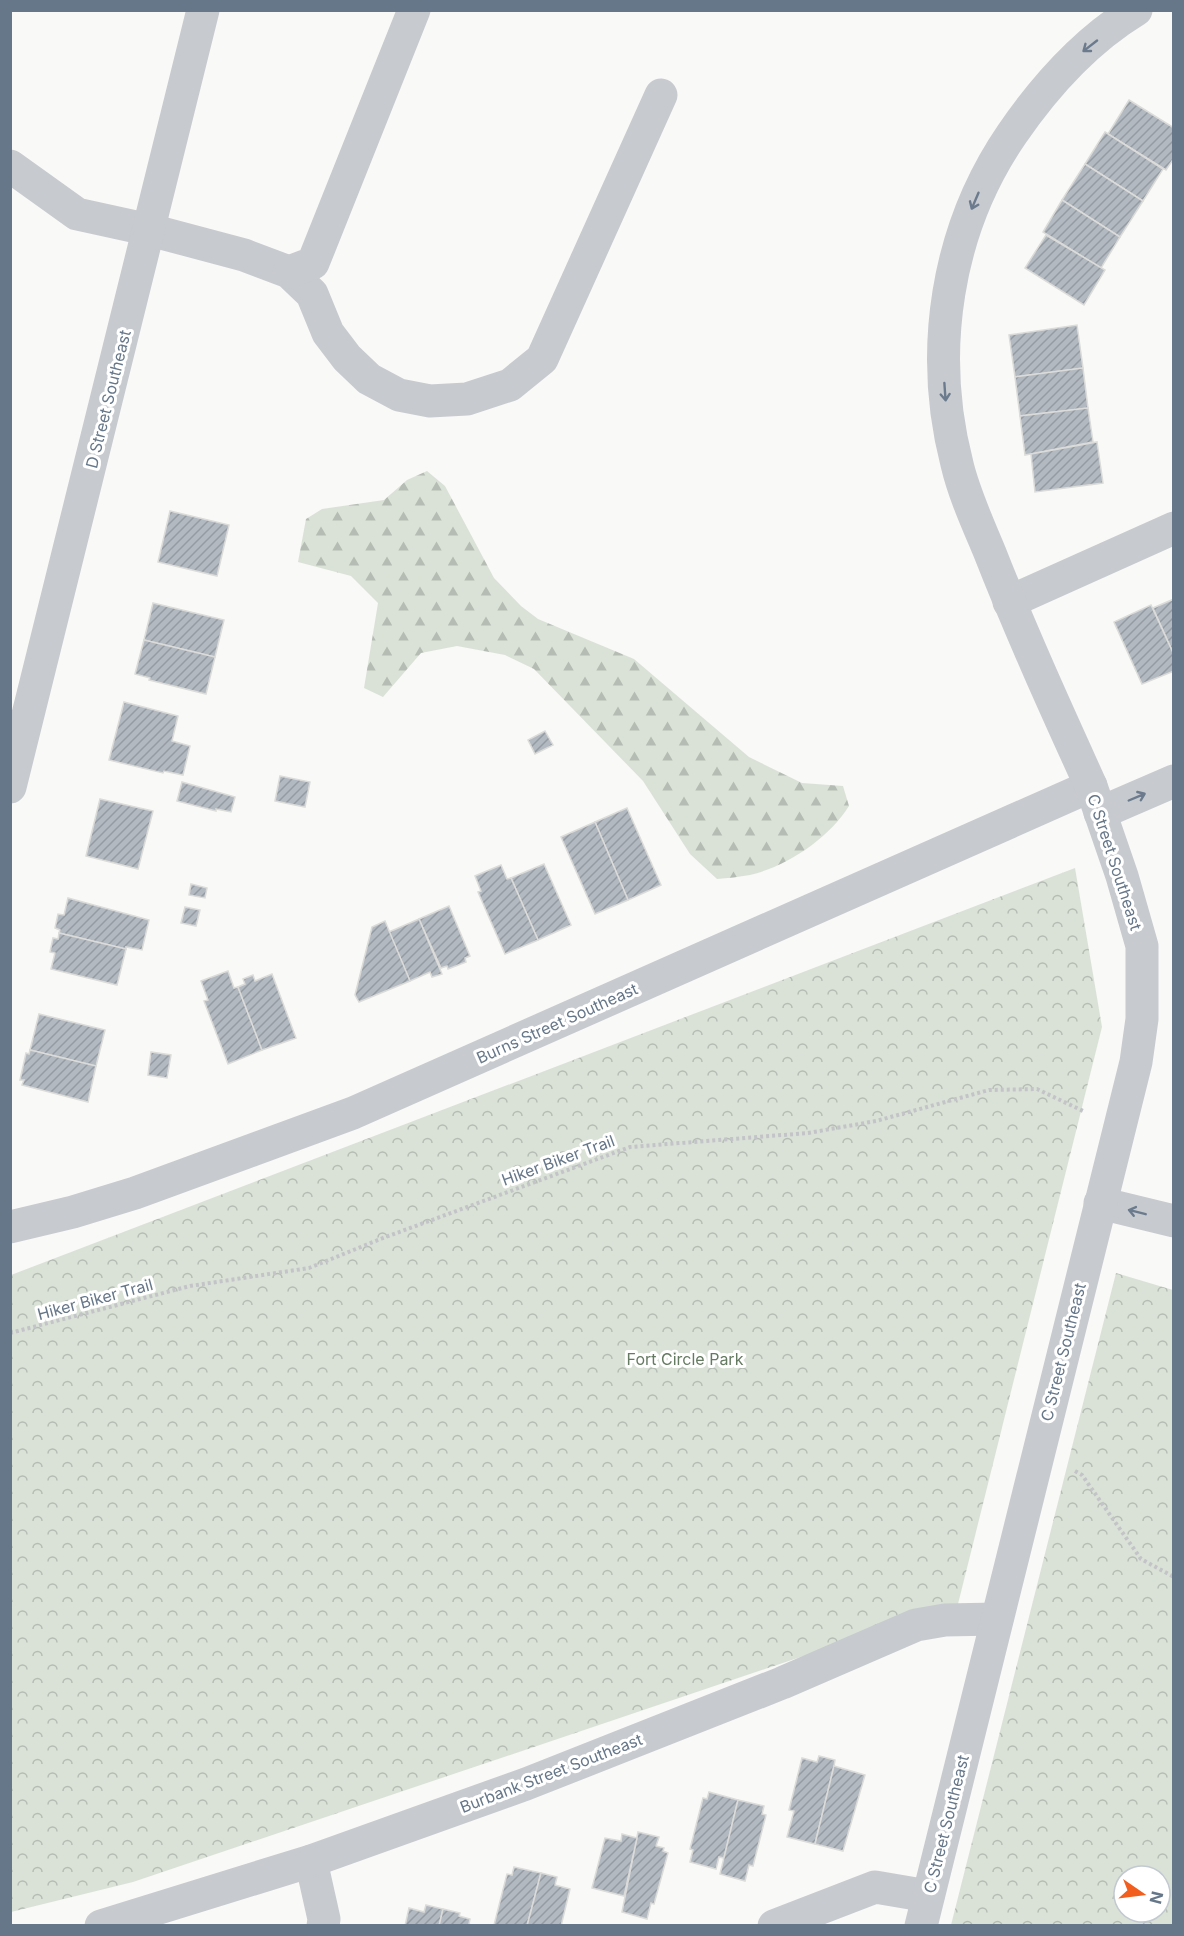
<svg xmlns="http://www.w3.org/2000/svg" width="1184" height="1936" font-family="Inter,sans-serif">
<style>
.forest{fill:url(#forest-firs)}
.park{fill:url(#park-crowns);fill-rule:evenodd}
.building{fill:url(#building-hatch);stroke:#dbdbd9;stroke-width:1.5}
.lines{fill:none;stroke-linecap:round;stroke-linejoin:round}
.path{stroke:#c2c4c7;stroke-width:4;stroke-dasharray:3 3;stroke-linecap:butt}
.minor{stroke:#c7cacf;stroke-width:33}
.oneway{stroke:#6b7b8d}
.labels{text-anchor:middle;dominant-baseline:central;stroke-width:6;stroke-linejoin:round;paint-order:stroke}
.street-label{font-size:16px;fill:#66778a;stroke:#fff}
.park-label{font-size:16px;fill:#657b61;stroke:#fff}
</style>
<defs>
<pattern id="forest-firs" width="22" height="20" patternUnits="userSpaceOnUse" patternTransform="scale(1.5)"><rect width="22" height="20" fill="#dae2d7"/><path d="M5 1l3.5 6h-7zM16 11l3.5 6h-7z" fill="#b5bcb4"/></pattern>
<pattern id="park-crowns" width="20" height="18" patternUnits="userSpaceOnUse" patternTransform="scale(1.5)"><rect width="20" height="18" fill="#dae2d7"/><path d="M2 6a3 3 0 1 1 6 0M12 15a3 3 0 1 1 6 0" fill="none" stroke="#b5bcb4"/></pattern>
<pattern id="building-hatch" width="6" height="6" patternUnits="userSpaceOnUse" patternTransform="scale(1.5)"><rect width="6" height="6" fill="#b2b9c0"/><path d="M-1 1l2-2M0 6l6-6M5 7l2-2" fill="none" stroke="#959ba2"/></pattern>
</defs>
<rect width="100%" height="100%" fill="#f9f9f7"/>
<!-- forest -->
<path class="forest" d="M427,471L445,486L494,578L521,606L538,619L634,659L749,757L802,783L843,786L849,806C829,838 788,866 750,875C739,877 728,878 717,879L690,854L643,781L534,669L505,655L457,646L421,653L383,697L364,688L378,603L351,576L298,562L306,519L322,509L384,500L407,480Z"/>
<!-- park -->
<g class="park">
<polygon points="1075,868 1102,1027 958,1604 133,1882 11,1912 11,1275"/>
<path d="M1116,1273L1173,1290V1925H951ZM1124,1876H1160V1912H1124Z"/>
</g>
<!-- building -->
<g class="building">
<polygon points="1129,100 1174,128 1174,158 1166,170 1108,134"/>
<polygon points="1105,132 1163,169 1143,201 1085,164"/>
<polygon points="1085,164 1143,201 1120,237 1062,200"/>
<polygon points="1062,200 1120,237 1101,268 1043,232"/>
<polygon points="1046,235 1105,270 1084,305 1025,268"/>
<polygon points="1077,325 1083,368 1015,377 1009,335"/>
<polygon points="1083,368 1088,408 1020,416 1015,377"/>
<polygon points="1088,408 1093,442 1025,455 1020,416"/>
<polygon points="1097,442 1103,483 1035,492 1031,454"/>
<polygon points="170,511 229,525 217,576 158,562"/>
<polygon points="1174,599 1174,655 1153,608"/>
<polygon points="153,603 224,620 215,657 144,640"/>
<polygon points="1151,605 1174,655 1174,671 1142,684 1114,622"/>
<polygon points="144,640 215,657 206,694 149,680 150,678 135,674"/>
<polygon points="124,702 178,716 172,741 190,746 183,775 164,771 163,773 109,760"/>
<polygon points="545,731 553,745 535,754 528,740"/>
<polygon points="280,776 310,782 305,807 275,801"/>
<polygon points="182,782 235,797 231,812 216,809 216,811 177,801"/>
<polygon points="100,799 153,811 138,869 86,856"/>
<polygon points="627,808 661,885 628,900 595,822"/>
<polygon points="595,822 628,900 595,914 561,837"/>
<polygon points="544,864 571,925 538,940 511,878"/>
<polygon points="501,865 507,879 511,878 538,940 505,954 478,892 481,891 475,876"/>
<polygon points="191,884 207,888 205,898 189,895"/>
<polygon points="68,898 149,920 142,950 126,947 126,949 59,933 60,930 55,928 58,914 64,915"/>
<polygon points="449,906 470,956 465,958 466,962 448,969 447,966 441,968 419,919"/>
<polygon points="185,907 200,910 196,926 181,923"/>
<polygon points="419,919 442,974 432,977 430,972 410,981 389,932"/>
<polygon points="385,921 410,981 359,1002 355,995 372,927"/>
<polygon points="59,933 126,949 117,985 51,969 55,953 50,952 53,938 58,939"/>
<polygon points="228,971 234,988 238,987 262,1050 228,1064 204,1001 208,1000 201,981"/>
<polygon points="272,974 296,1038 262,1050 238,987 245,984 243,979 253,975 255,981"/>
<polygon points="39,1014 105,1030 96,1066 30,1050"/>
<polygon points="30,1050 96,1066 88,1102 22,1085 24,1080 20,1080 26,1053 29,1054"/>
<polygon points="151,1052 171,1055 167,1078 148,1075"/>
<polygon points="819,1756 835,1760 834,1766 815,1844 787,1837 794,1811 789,1810 802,1758 817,1762"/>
<polygon points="834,1766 865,1775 843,1851 815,1844"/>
<polygon points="709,1792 738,1800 724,1858 719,1857 716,1869 690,1862 693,1850 690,1849 703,1798 707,1799"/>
<polygon points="738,1800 764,1806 762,1814 766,1815 753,1866 749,1865 745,1881 720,1874"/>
<polygon points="638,1832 659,1837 656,1846 664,1848 663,1851 668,1853 654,1904 651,1903 647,1919 622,1912"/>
<polygon points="622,1834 637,1838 624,1896 592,1888 605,1838 621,1841"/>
<polygon points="514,1867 541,1873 527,1926 494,1925 507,1874 512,1875"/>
<polygon points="541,1873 557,1877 555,1885 570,1889 561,1926 527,1926"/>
<polygon points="426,1905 443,1909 439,1926 405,1926 409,1908 424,1912"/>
<polygon points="443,1909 460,1913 459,1916 470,1919 469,1924 473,1926 439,1926"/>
</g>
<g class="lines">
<!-- path -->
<g class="path">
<polyline points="10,1333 190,1286 309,1268 383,1238 630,1147 808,1133 876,1121 989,1090 1037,1089 1083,1111"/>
<polyline points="1075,1471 1082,1475 1141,1559 1174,1577"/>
</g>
<!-- minor -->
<g class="minor">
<polyline points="10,166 77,214 150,230 244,255 289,272 312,294 328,333 347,358 369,379 399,395 430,401 467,399 510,385 542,359 661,95"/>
<polyline points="289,272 313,263 414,10"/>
<polyline points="1009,602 1174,528"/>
<polyline points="10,787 203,10"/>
<polyline points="1100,813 1174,781"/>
<polyline points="1100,1203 1174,1221"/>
<polyline points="10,1227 73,1212 135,1193 353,1113 1091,786"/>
<polyline points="311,1861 324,1919 323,1926"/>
<polyline points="101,1926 311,1861 526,1784 782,1683 916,1625 945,1620 997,1619"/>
<polyline points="774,1926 875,1887 928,1896"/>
<path d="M921,1926L1136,1062L1142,1019V946L1122,876L1091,786C1056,709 1021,632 990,553C978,524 964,494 957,464C928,352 946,230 1012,134C1045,86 1085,41 1136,10"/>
</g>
</g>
<!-- one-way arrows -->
<defs><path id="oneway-shaft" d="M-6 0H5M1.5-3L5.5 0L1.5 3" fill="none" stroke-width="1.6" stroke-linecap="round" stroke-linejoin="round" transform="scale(1.5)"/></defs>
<g class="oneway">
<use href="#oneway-shaft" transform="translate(1090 46) rotate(142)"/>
<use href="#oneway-shaft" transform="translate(975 201) rotate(113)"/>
<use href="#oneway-shaft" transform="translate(945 392) rotate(86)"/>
<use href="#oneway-shaft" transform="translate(1137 797) rotate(-23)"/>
<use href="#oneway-shaft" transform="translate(1137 1212) rotate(-166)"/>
</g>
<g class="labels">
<!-- street labels -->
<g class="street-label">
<text transform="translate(108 399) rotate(-76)">D Street Southeast</text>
<text transform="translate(1115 862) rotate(72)">C Street Southeast</text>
<text transform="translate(557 1023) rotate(-24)">Burns Street Southeast</text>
<text transform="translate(558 1160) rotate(-20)">Hiker Biker Trail</text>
<text transform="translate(95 1299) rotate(-15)">Hiker Biker Trail</text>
<text transform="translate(1063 1352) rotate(-76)">C Street Southeast</text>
<text transform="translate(551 1773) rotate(-21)">Burbank Street Southeast</text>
<text transform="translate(946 1824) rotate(-76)">C Street Southeast</text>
</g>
<!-- park labels -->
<g class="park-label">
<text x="685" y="1359">Fort Circle Park</text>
</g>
</g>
<!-- border -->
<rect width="1184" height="1936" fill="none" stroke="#66778a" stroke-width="24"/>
<!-- north arrow -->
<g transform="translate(1142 1894) rotate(104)"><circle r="28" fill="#ffffff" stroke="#c2c9d0" stroke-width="1.5"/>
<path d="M0-4.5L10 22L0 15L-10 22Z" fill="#f25e1e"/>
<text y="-9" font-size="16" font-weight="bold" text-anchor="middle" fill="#66778a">N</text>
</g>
</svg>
